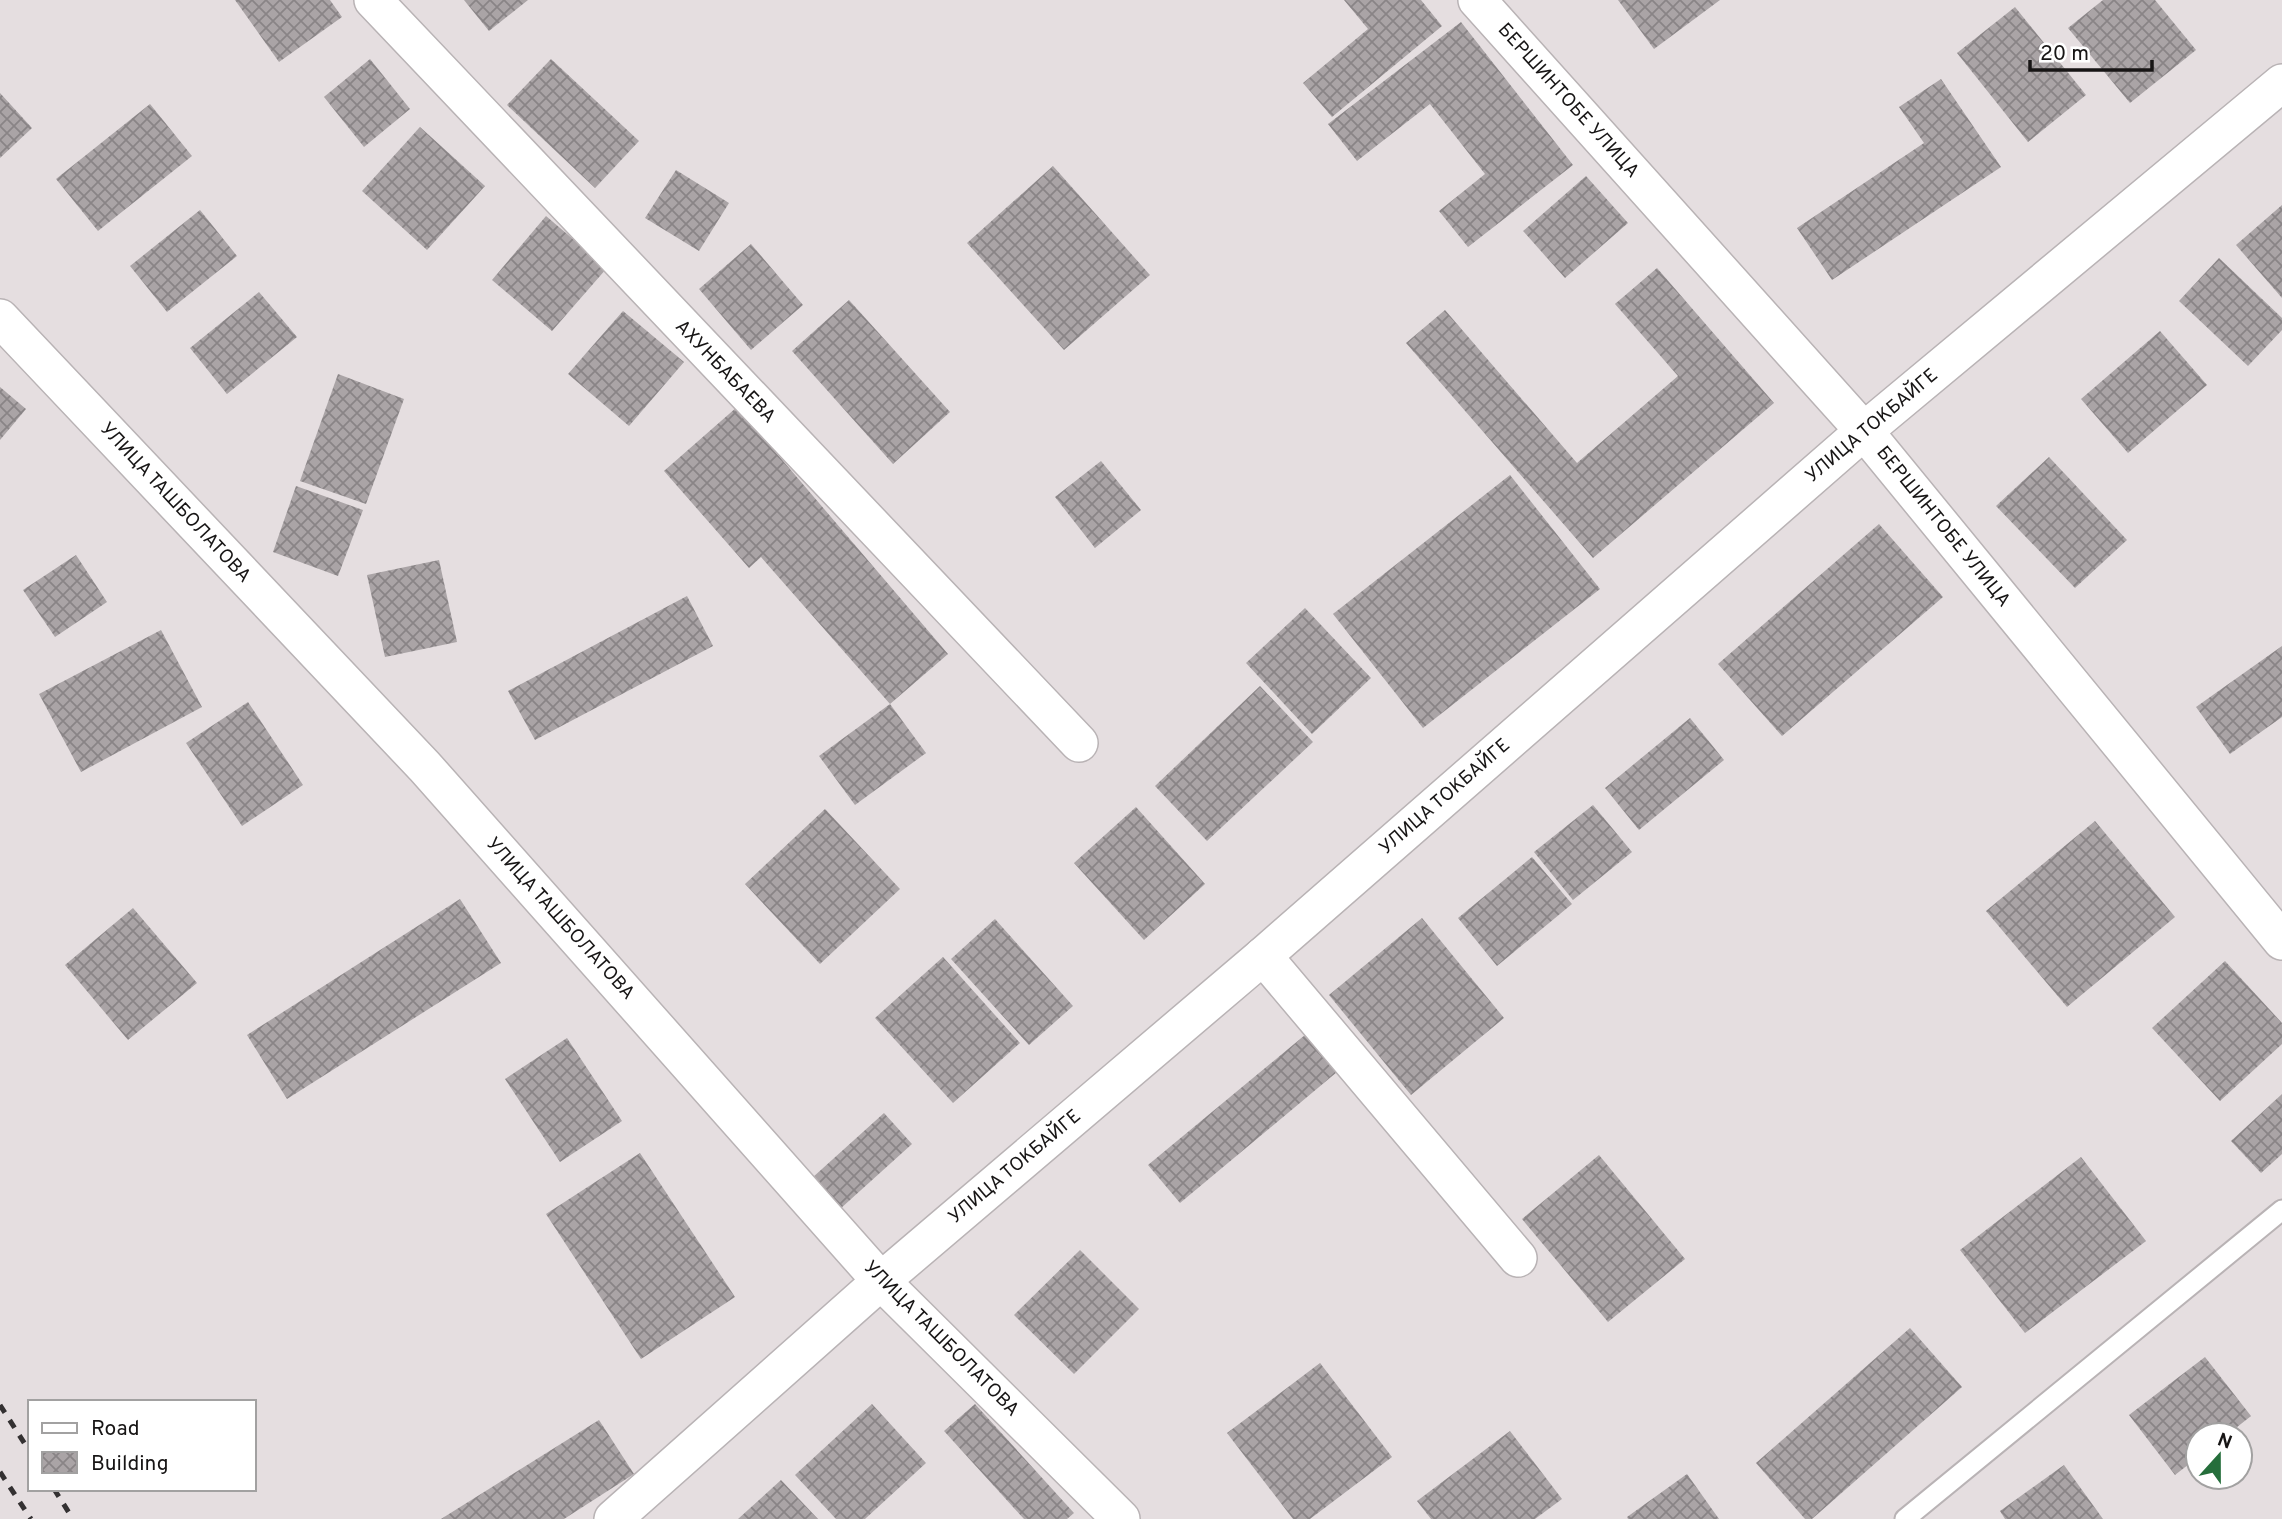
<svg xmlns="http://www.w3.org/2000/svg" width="2282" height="1519" font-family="Overpass,sans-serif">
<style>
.building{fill:url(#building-cross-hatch)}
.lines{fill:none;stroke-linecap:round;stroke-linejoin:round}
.service-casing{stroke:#b9b3b5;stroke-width:23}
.minor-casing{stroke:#b9b3b5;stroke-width:40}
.service{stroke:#fff;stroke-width:19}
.minor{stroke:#fff;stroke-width:37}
.rail{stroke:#343132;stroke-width:5;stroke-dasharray:9 9;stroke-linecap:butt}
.labels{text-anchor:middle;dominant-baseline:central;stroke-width:5;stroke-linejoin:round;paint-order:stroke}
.street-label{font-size:19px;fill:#171515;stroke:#fff}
</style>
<defs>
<pattern id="building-cross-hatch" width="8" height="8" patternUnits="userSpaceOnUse" patternTransform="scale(1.75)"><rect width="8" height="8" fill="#aaa4a6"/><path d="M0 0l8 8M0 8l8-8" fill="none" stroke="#898486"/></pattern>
</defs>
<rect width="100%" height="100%" fill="#e5dee0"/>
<!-- building -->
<g class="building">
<polygon points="235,0 330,0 342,17 279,62"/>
<polygon points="464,0 528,0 489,31"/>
<polygon points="1344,0 1421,0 1442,26 1332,117 1303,83 1368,29"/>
<polygon points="1618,0 1720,0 1654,49"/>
<polygon points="2103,0 2155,0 2196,50 2130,103 2068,28"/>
<polygon points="2015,7 2086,95 2028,142 1957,53"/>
<polygon points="1461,22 1573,165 1468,247 1439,211 1485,174 1430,104 1357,161 1328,124"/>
<polygon points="370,59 410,109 364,147 324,97"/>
<polygon points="551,59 639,141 595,188 507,105"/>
<polygon points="1941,79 2001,167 1832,280 1797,228 1924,143 1899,107"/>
<polygon points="0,93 32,128 0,158"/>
<polygon points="150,104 192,156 98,231 56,179"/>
<polygon points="420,127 485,186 427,250 362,191"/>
<polygon points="1053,166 1150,275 1064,350 967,243"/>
<polygon points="676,170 729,203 699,251 645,218"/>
<polygon points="1586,176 1628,223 1565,278 1523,231"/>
<polygon points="2282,205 2282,298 2236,245"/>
<polygon points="200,210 237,256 167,312 130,266"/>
<polygon points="546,216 607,268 552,331 492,280"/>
<polygon points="751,244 803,305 751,350 699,289"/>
<polygon points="2219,258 2282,318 2282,330 2248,366 2179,301"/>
<polygon points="1657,268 1774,403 1593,558 1406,343 1445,310 1577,463 1678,376 1615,304"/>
<polygon points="259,292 297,337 227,394 190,348"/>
<polygon points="849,300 950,412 893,464 792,351"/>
<polygon points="623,311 684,362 629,426 568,374"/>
<polygon points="2160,331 2207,385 2128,453 2081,399"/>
<polygon points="338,374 404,399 366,504 300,481"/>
<polygon points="0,387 26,409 0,440"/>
<polygon points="737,407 948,654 890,704 761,557 749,568 664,471"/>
<polygon points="2049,457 2127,540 2075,588 1996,506"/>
<polygon points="1101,461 1141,510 1095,548 1055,497"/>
<polygon points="1510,475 1600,589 1423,728 1333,614"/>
<polygon points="296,486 363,510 338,576 273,552"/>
<polygon points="1879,524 1943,597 1782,736 1718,664"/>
<polygon points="76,555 107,602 55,637 23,590"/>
<polygon points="439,560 457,642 385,657 367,575"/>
<polygon points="687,596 713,646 535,740 508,691"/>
<polygon points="1305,608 1371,678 1312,734 1246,663"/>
<polygon points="161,630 202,707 81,772 39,694"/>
<polygon points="2282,646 2282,717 2230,754 2196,707"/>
<polygon points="1260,686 1313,742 1207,841 1155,786"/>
<polygon points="248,702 303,785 242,826 186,743"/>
<polygon points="890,704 926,753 855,805 819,756"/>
<polygon points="1690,718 1724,760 1639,830 1605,788"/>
<polygon points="1593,805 1632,852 1573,900 1534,852"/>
<polygon points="1136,807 1205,884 1144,940 1074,863"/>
<polygon points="825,809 900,889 820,964 745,884"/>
<polygon points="2095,821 2175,917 2067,1007 1986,911"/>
<polygon points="1532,857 1572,904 1497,966 1458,918"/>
<polygon points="460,899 501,963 287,1099 247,1035"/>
<polygon points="133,908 197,983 128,1040 65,965"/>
<polygon points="1422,918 1504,1018 1411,1095 1329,995"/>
<polygon points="995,919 1073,1006 1029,1045 951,959"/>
<polygon points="943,957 1020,1043 953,1103 875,1018"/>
<polygon points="2225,961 2282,1023 2282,1044 2220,1101 2152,1028"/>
<polygon points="1305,1035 1337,1072 1180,1203 1148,1165"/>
<polygon points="567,1038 622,1121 560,1162 505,1079"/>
<polygon points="2282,1094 2282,1154 2261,1173 2231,1141"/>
<polygon points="884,1113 912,1144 840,1209 812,1178"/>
<polygon points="640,1153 735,1297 641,1359 546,1214"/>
<polygon points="1599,1155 1685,1259 1608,1322 1522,1219"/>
<polygon points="2081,1157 2146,1241 2025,1333 1960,1250"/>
<polygon points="1080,1250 1139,1309 1074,1374 1014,1315"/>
<polygon points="1910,1328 1962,1387 1812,1519 1805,1519 1756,1463"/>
<polygon points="2205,1357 2251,1416 2227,1435 2198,1435 2198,1457 2175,1475 2129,1415"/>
<polygon points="1320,1363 1392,1457 1310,1519 1293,1519 1227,1433"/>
<polygon points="872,1404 926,1463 865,1519 836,1519 795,1475"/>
<polygon points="975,1404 1074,1513 1067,1519 1024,1519 944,1431"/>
<polygon points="599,1420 634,1474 564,1519 441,1519"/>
<polygon points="1510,1431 1562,1499 1535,1519 1431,1519 1417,1501"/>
<polygon points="2064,1465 2103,1519 2005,1519 2000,1511"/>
<polygon points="1687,1474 1719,1519 1628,1519 1627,1517"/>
<polygon points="781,1480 818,1519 738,1519"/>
</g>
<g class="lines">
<!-- service casing -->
<g class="service-casing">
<polyline id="service" points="1905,1519 2282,1210"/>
</g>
<!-- minor casing -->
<g class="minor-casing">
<g id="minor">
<polyline points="373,0 1079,743"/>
<polyline points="1477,0 1864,431 2282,941"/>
<polyline points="0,318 425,767 881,1281 1121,1519"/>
<polyline points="1263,956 1518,1258"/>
<polyline points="613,1519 881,1281 1263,956 1864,431 2282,83"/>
</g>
</g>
<!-- service -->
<use href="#service" class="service"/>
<!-- minor -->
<use href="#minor" class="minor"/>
<!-- rail -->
<g class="rail">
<polyline points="0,1405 30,1452"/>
<polyline points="0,1472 31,1519"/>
<polyline points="54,1489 73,1519"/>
</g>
</g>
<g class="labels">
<!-- street labels -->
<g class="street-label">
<text transform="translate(1568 101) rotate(48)">БЕРШИНТОБЕ УЛИЦА</text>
<text transform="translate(725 372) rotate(46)">АХУНБАБАЕВА</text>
<text transform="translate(1872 426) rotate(-40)">УЛИЦА ТОКБАЙГЕ</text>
<text transform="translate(175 503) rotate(47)">УЛИЦА ТАШБОЛАТОВА</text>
<text transform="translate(1943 527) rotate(51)">БЕРШИНТОБЕ УЛИЦА</text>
<text transform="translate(1445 797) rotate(-41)">УЛИЦА ТОКБАЙГЕ</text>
<text transform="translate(560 919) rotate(48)">УЛИЦА ТАШБОЛАТОВА</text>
<text transform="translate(1015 1167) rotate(-40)">УЛИЦА ТОКБАЙГЕ</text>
<text transform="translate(941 1339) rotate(45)">УЛИЦА ТАШБОЛАТОВА</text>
</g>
</g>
<!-- legend -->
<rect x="28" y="1400" width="228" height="91" fill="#ffffff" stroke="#a2a1a1" stroke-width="2"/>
<rect x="42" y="1423" width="35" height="10" fill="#ffffff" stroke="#a2a1a1" stroke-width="2"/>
<text x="91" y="1435" font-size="21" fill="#171515">Road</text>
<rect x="42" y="1452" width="35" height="21" fill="url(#building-cross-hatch)" stroke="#a2a1a1" stroke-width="2"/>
<text x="91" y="1470" font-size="21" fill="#171515">Building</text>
<!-- north arrow -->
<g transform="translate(2219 1456) rotate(21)"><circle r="33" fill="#ffffff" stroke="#a2a1a1" stroke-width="2"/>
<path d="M0-5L12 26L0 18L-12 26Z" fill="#256e3b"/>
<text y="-10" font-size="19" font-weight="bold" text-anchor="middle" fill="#171515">N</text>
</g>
<!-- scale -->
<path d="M2030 60v10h122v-10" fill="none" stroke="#171515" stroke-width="3.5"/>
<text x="2040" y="60" font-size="21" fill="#171515" stroke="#ffffff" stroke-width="5" paint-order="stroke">20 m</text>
</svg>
